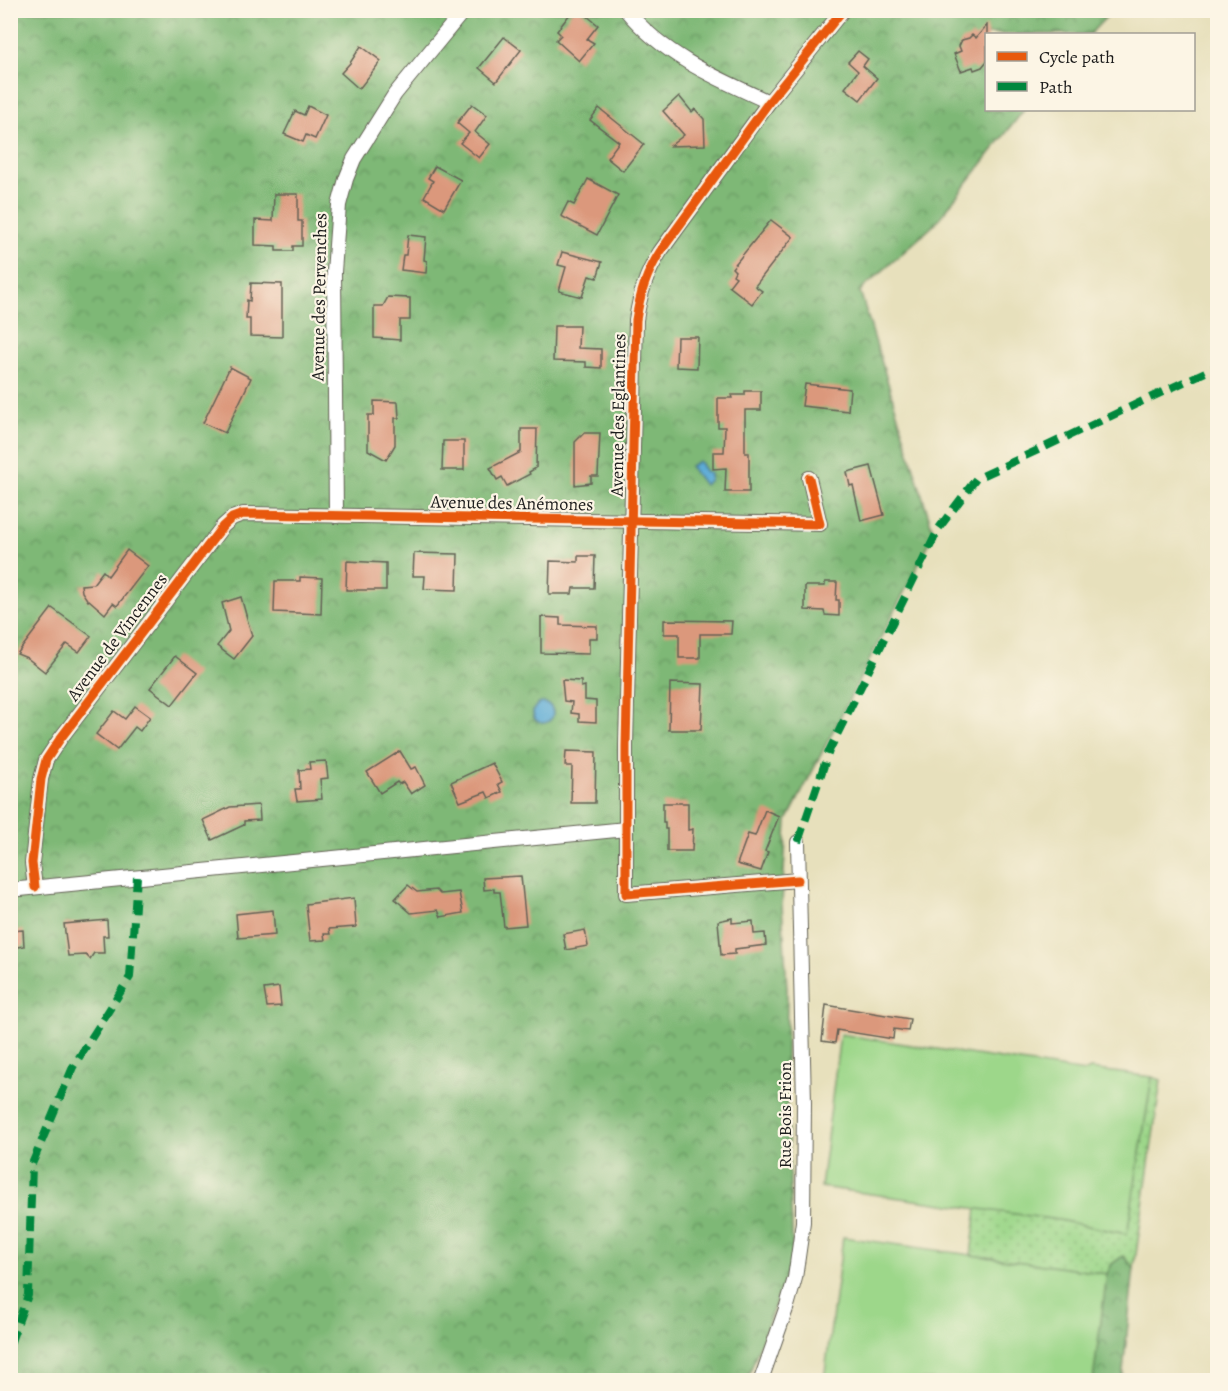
<svg xmlns="http://www.w3.org/2000/svg" width="1228" height="1391" font-family="Alegreya,serif">
<style>
.grass{fill:url(#grass-dots);stroke:#5c7a53;stroke-width:1.5}
.forest{fill:url(#forest-crowns);stroke:#4d6a49;stroke-width:1.5}
.pitch{fill:#9dd78a;stroke:#5c7a53;stroke-width:1.5}
.water{fill:#5babd6;stroke:#3c6479;stroke-width:1.5}
.building{fill:#db987b}
.lines{fill:none;stroke-linecap:round;stroke-linejoin:round}
.street-casing{stroke:#636154;stroke-width:16}
.street{stroke:#fff;stroke-width:14}
.quiet{stroke:#00873e;stroke-width:8;stroke-dasharray:15 8;stroke-linecap:butt}
.cycleway-casing{stroke:#fcf5e5;stroke-width:13}
.cycleway{stroke:#e8590c;stroke-width:9}
.labels{text-anchor:middle;dominant-baseline:central;stroke-width:4.5;stroke-linejoin:round;paint-order:stroke}
.street-label{font-size:18px;fill:#1c1c1c;stroke:#fcf5e5}
</style>
<defs>
<pattern id="grass-dots" width="8" height="8" patternUnits="userSpaceOnUse" patternTransform="scale(1.5)"><rect width="8" height="8" fill="#9dd78a"/><path d="M2 2h.1M6 6h.1" fill="none" stroke="#87b876" stroke-width="1.8" stroke-linecap="round"/></pattern>
<pattern id="forest-crowns" width="20" height="18" patternUnits="userSpaceOnUse" patternTransform="scale(1.5)"><rect width="20" height="18" fill="#7eb876"/><path d="M2 6a3 3 0 1 1 6 0M12 15a3 3 0 1 1 6 0" fill="none" stroke="#669560"/></pattern>
</defs>
<rect width="100%" height="100%" fill="#fcf5e5"/>
<filter id="ink" filterUnits="userSpaceOnUse"><feTurbulence type="fractalNoise" baseFrequency=".0167" numOctaves="2"/><feDisplacementMap in="SourceGraphic" scale="12" xChannelSelector="R" yChannelSelector="G"/><feConvolveMatrix kernelMatrix="1 2 1 2 8 2 1 2 1" color-interpolation-filters="sRGB"/></filter>
<filter id="wash" filterUnits="userSpaceOnUse"><feTurbulence type="fractalNoise" baseFrequency=".008" numOctaves="4" result="noise"/><feDisplacementMap in="SourceGraphic" scale="24" xChannelSelector="R" yChannelSelector="G"/><feGaussianBlur stdDeviation="1.35" result="paint"/><feColorMatrix in="noise" values="0 0 0 0 0 0 0 0 0 0 0 0 0 0 0 0 0 1.4 0 .05"/><feComposite in="paint" operator="in"/></filter>
<g filter="url(#wash)">
<rect width="100%" height="100%" fill="#e7e0bc"/>
<!-- grass -->
<polygon class="grass" points="1152,1077 1161,1080 1134,1268 1123,1256 1112,1264 1107,1274 971,1255 977,1208 1059,1220 1127,1234"/>
<!-- forest -->
<g class="forest">
<polygon points="10,11 1112,11 1090,34 986,34 986,110 1024,110 935,224 860,291 934,534 787,821 782,904 787,989 786,1084 793,1256 747,1380 11,1380"/>
<polygon points="1123,1256 1134,1268 1122,1380 1093,1380 1107,1274 1112,1264"/>
</g>
<!-- pitch -->
<g class="pitch">
<polygon points="840,1034 1085,1072 1090,1069 1152,1077 1127,1234 1059,1220 821,1187"/>
<polygon points="843,1237 1107,1274 1093,1380 824,1380"/>
</g>
<!-- water -->
<g class="water">
<polygon points="699,461 705,471 710,473 710,480 704,485 690,466"/>
<circle cx="543" cy="713" r="10"/>
</g>
<g id="blocks">
<!-- building -->
<g class="building">
<polygon points="573,10 580,10 598,25 587,39 594,43 579,61 556,40 561,35 557,31"/>
<polygon points="987,25 987,61 982,67 974,70 973,67 961,71 954,54 961,51 959,46 962,40 969,38 972,35 976,38"/>
<polygon points="504,37 521,50 496,82 479,68"/>
<polygon points="361,46 381,61 359,89 341,73 350,63"/>
<polygon points="858,51 868,59 863,66 877,78 860,100 845,88 858,71 848,62"/>
<polygon points="679,96 692,112 695,109 704,119 705,145 670,146 684,135 663,111"/>
<polygon points="472,104 487,115 475,132 490,144 479,158 460,143 469,133 457,123"/>
<polygon points="308,106 326,115 315,139 306,135 303,142 284,134 295,111 304,115"/>
<polygon points="599,108 644,144 623,171 607,158 619,142 590,120"/>
<polygon points="435,166 461,180 444,209 424,197 433,181 428,178"/>
<polygon points="588,179 618,195 597,235 561,216 568,202 574,205"/>
<polygon points="274,194 298,194 298,221 302,221 302,246 293,246 293,251 276,251 276,246 255,245 255,220 273,221"/>
<polygon points="771,220 793,237 755,286 762,291 752,304 729,286 736,277 733,275 735,271 732,268"/>
<polygon points="408,235 426,237 424,260 427,261 426,273 401,270 403,255 406,255"/>
<polygon points="562,252 602,262 597,278 589,276 582,297 559,291 566,267 558,265"/>
<polygon points="251,283 282,284 282,337 250,336 250,319 246,319 247,300 250,301"/>
<polygon points="388,297 410,298 410,320 400,320 400,340 374,338 374,306 383,306"/>
<polygon points="554,326 579,326 578,348 601,349 601,368 586,367 586,362 553,361"/>
<polygon points="677,337 698,337 697,368 676,367"/>
<polygon points="230,367 251,378 225,433 203,423"/>
<polygon points="805,384 850,389 848,411 802,406"/>
<polygon points="745,391 761,391 761,410 745,410 745,453 749,453 749,492 725,492 726,468 713,469 713,452 724,452 725,427 718,427 718,398 732,398 731,395 745,395"/>
<polygon points="374,401 398,402 399,418 395,418 395,445 386,460 368,450 368,415 374,415"/>
<polygon points="521,429 537,429 536,468 529,472 530,474 507,486 502,477 497,480 490,468 521,452"/>
<polygon points="584,433 600,433 598,476 591,476 591,483 575,485 575,442"/>
<polygon points="443,441 464,441 464,470 442,470"/>
<polygon points="871,466 884,515 861,521 853,485 850,486 847,472"/>
<polygon points="127,550 148,566 117,606 113,603 105,614 89,600 88,601 82,592 81,585 93,584 103,571 108,576"/>
<polygon points="414,553 458,554 457,590 424,589 425,576 413,576"/>
<polygon points="578,556 595,556 594,588 573,588 572,594 549,594 550,561 578,562"/>
<polygon points="347,561 386,563 386,590 346,590"/>
<polygon points="300,577 322,578 321,614 274,612 275,581 300,581"/>
<polygon points="825,582 837,582 836,600 839,600 839,616 825,615 824,611 805,610 805,586 825,586"/>
<polygon points="241,597 252,636 234,659 217,646 229,631 222,603"/>
<polygon points="52,608 91,636 79,652 67,644 45,672 27,658 17,654"/>
<polygon points="541,617 560,618 560,625 597,626 597,638 589,638 589,654 541,653"/>
<polygon points="664,620 732,621 731,634 700,634 700,658 679,658 679,634 664,634"/>
<polygon points="175,656 197,673 172,705 150,688"/>
<polygon points="562,680 581,681 581,687 585,686 585,700 596,701 596,722 579,721 579,714 571,713 572,702 564,701"/>
<polygon points="670,683 703,684 701,730 669,730"/>
<polygon points="135,706 150,717 140,731 135,727 117,750 96,734 114,711 125,719"/>
<polygon points="400,751 411,769 416,767 425,785 411,794 403,782 399,784 397,782 380,793 367,772"/>
<polygon points="566,751 596,752 595,803 571,803 572,766 565,766"/>
<polygon points="326,761 328,778 320,779 322,799 297,801 295,789 300,789 299,770 310,769 309,762"/>
<polygon points="492,763 502,782 498,784 502,792 489,798 486,792 460,802 451,782"/>
<polygon points="663,803 688,803 688,830 693,829 692,851 667,851 667,829 665,829 665,822 663,822"/>
<polygon points="259,805 260,820 244,821 244,825 212,840 203,820 230,807"/>
<polygon points="765,810 779,816 765,851 768,852 761,871 737,864 748,834 755,836"/>
<polygon points="521,876 526,925 504,927 500,892 494,892 494,889 484,890 483,878"/>
<polygon points="408,885 417,892 436,890 440,894 459,892 463,913 441,917 438,910 411,913 395,899"/>
<polygon points="354,898 356,927 329,929 330,934 324,934 325,940 310,941 306,904"/>
<polygon points="273,910 275,935 238,938 236,914"/>
<polygon points="732,918 732,923 753,921 754,934 765,933 766,945 735,949 735,954 721,955 718,921"/>
<polygon points="107,920 108,936 103,936 104,953 94,953 90,959 86,955 68,956 64,924"/>
<polygon points="23,930 24,946 10,948 10,931"/>
<polygon points="585,930 588,946 566,950 563,934"/>
<polygon points="279,987 281,1006 267,1007 264,989"/>
<polygon points="826,1005 910,1019 908,1031 894,1029 893,1039 837,1030 835,1043 822,1041"/>
</g>
</g>
</g>
<g filter="url(#ink)">
<use href="#blocks" fill-opacity="0" stroke="#636154" stroke-width="1.5"/>
<g class="lines">
<!-- street casing -->
<g class="street-casing">
<g id="street">
<path d="M626,10C664,56 716,78 769,102"/>
<polyline points="336,516 334,272 339,205 346,179 354,159 395,94 464,10"/>
<path d="M798,880L626,894V746L636,320C640,294 646,274 660,252L769,102L843,10"/>
<polyline points="35,887 32,863 41,779 46,760 60,739 223,526 232,518 243,514 820,524 809,478"/>
<polyline points="10,890 626,829"/>
<polyline points="761,1380 787,1306 795,1278 803,1222 804,1103 798,842"/>
</g>
</g>
<!-- street -->
<use href="#street" class="street"/>
<!-- quiet -->
<g class="quiet">
<polyline points="798,842 829,751 939,528 976,479 1218,366"/>
<polyline points="10,1344 28,1295 32,1164 73,1067 130,977 137,877"/>
</g>
<!-- cycleway casing -->
<g class="cycleway-casing">
<g id="cycleway">
<path d="M798,880L626,894V746L636,320C640,294 646,274 660,252L769,102L843,10"/>
<polyline points="35,887 32,863 41,779 46,760 60,739 223,526 232,518 243,514 820,524 809,478"/>
</g>
</g>
<!-- cycleway -->
<use href="#cycleway" class="cycleway"/>
</g>
</g>
<g class="labels">
<!-- street labels -->
<g class="street-label">
<text transform="translate(319 297) rotate(-89)">Avenue des Pervenches</text>
<text transform="translate(618 415) rotate(-89)">Avenue des Eglantines</text>
<text transform="translate(512 503) rotate(1)">Avenue des Anémones</text>
<text transform="translate(117 637) rotate(-53)">Avenue de Vincennes</text>
<text transform="translate(785 1115) rotate(-90)">Rue Bois Frion</text>
</g>
</g>
<!-- margin -->
<rect width="1228" height="1391" fill="none" stroke="#fcf5e5" stroke-width="36"/>
<!-- legend -->
<rect x="985" y="33" width="210" height="78" fill="#fcf5e5" stroke="#a29e95" stroke-width="1.5"/>
<rect x="997" y="52" width="30" height="9" fill="#e8590c" stroke="#a29e95" stroke-width="1.5"/>
<text x="1039" y="63" font-size="18" fill="#1c1c1c">Cycle path</text>
<rect x="997" y="82" width="30" height="9" fill="#00873e" stroke="#a29e95" stroke-width="1.5"/>
<text x="1039" y="93" font-size="18" fill="#1c1c1c">Path</text>
</svg>
